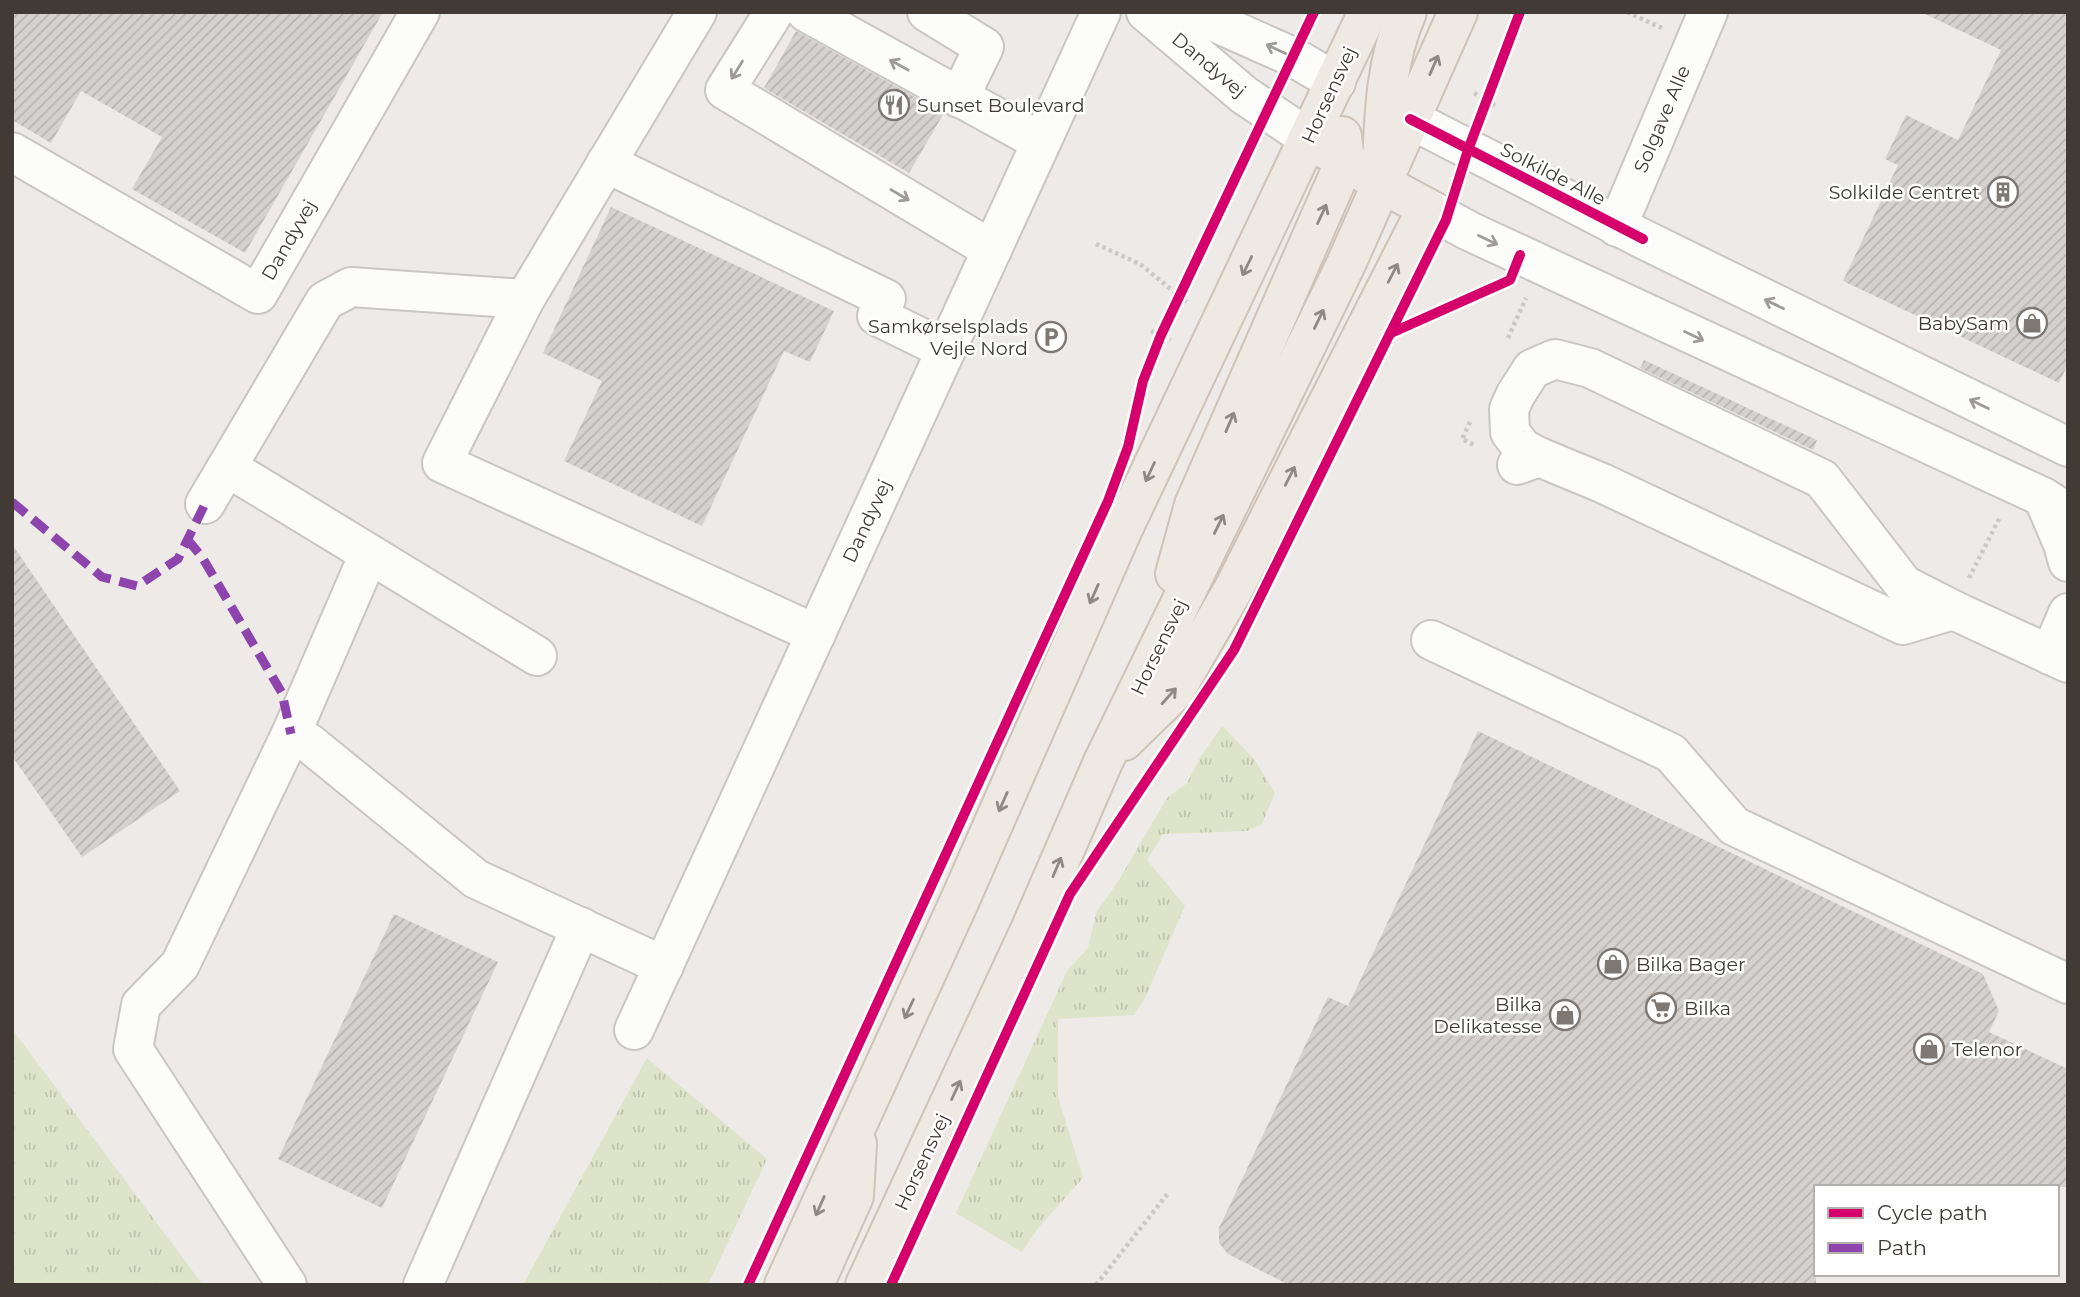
<svg xmlns="http://www.w3.org/2000/svg" width="2080" height="1297" font-family="Montserrat,sans-serif">
<style>
.grass{fill:url(#grass-tufts)}
.building{fill:url(#building-hatch)}
.lines{fill:none;stroke-linecap:round;stroke-linejoin:round}
.minor-casing{stroke:#c9c6c3;stroke-width:42}
.major-casing{stroke:#cec3b6;stroke-width:42}
.path{stroke:#cbc9c6;stroke-width:4.5;stroke-dasharray:3.5 3.5;stroke-linecap:butt}
.minor{stroke:#fcfcfb;stroke-width:38}
.major{stroke:#efe9e3;stroke-width:38}
.quiet{stroke:#8e44ad;stroke-width:9;stroke-dasharray:18 9;stroke-linecap:butt}
.cycleway-casing{stroke:#fff;stroke-width:15}
.cycleway{stroke:#d6006c;stroke-width:10}
.oneway{stroke:#9e9b98}
.oneway2{stroke:#8f8983}
.labels{text-anchor:middle;dominant-baseline:central;stroke-width:5;stroke-linejoin:round;paint-order:stroke}
.street-label{font-size:19px;fill:#413a35;stroke:#fff}
.poi-label{font-size:19px;fill:#413a35;stroke:#fff;text-anchor:start}
</style>
<defs>
<pattern id="grass-tufts" width="24" height="20" patternUnits="userSpaceOnUse" patternTransform="scale(1.75)"><rect width="24" height="20" fill="#dee4c9"/><path d="M3 7l-1-3M5 7V3M7 7l1-3M15 17l-1-3M17 17v-4M19 17l1-3" fill="none" stroke="#c0c4ad"/></pattern>
<pattern id="building-hatch" width="6" height="6" patternUnits="userSpaceOnUse" patternTransform="scale(1.75)"><rect width="6" height="6" fill="#d5d1ce"/><path d="M-1 1l2-2M0 6l6-6M5 7l2-2" fill="none" stroke="#b8b4b2"/></pattern>
</defs>
<rect width="100%" height="100%" fill="#edeae7"/>
<!-- grass -->
<g class="grass">
<polygon points="1222,726 1254,759 1275,793 1262,824 1247,831 1163,834 1147,860 1185,906 1145,998 1134,1015 1058,1019 1058,1097 1083,1178 1039,1227 1022,1252 956,1213 1067,971 1088,948 1096,913 1119,880 1167,798 1187,783 1200,758"/>
<polygon points="12,1029 24,1045 203,1285 12,1285"/>
<polygon points="647,1058 767,1159 708,1285 523,1285"/>
</g>
<!-- building -->
<g class="building">
<polygon points="12,12 383,12 245,253 132,189 162,137 81,91 51,143 12,120"/>
<polygon points="1921,12 2068,12 2068,364 2059,383 1843,281 1898,165 1885,159 1906,115 1958,140 2001,50"/>
<polygon points="796,31 944,113 909,173 764,88"/>
<polygon points="611,207 834,311 810,362 784,351 702,526 564,461 602,381 543,353"/>
<polygon points="1644,360 1817,440 1813,450 1640,368"/>
<polygon points="12,544 180,791 82,857 12,756"/>
<polygon points="1478,731 1983,974 1999,1011 1989,1032 2068,1069 2068,1187 1816,1187 1816,1285 1289,1285 1228,1254 1219,1243 1219,1228 1328,997 1348,1006"/>
<polygon points="394,914 498,962 382,1208 278,1159"/>
</g>
<g class="lines">
<!-- minor casing -->
<g class="minor-casing">
<g id="minor">
<polyline points="697,12 525,299 442,463 816,634"/>
<polyline points="774,12 725,90 992,250"/>
<polyline points="806,12 1041,142"/>
<polyline points="927,12 984,47 959,98"/>
<polyline points="1146,12 1244,95 1308,138"/>
<polyline points="1192,12 1293,57 1336,82"/>
<polyline points="1410,119 1643,239 2068,447"/>
<polyline points="12,152 258,294 420,12"/>
<polyline points="606,163 886,299 877,316 946,350"/>
<polyline points="1427,208 1469,231 2043,497 2068,513"/>
<polyline points="1617,227 1708,12"/>
<polyline points="1539,457 1522,448 1510,432 1509,409 1516,394 1532,369 1555,359 1590,368 1822,479 1904,585 1953,610"/>
<polyline points="1517,465 1539,457 1602,483 1903,625 1953,610 2068,663"/>
<polyline points="227,467 537,656"/>
<polyline points="2043,497 2063,544 2068,562"/>
<polyline points="205,504 325,301 351,287 525,299"/>
<polyline points="1431,640 1671,753 1734,826 2068,984"/>
<polyline points="2050,655 2068,613"/>
<polyline points="291,734 369,554"/>
<polyline points="634,1030 1101,12"/>
<polyline points="287,1285 133,1049 141,1005 180,965 291,734 309,743 476,879 664,966"/>
<polyline points="423,1285 581,927"/>
</g>
</g>
<!-- major casing -->
<g class="major-casing">
<g id="major">
<path d="M1382,164C1384,113 1386,60 1407,12"/>
<polyline points="1175,574 1194,505 1345,161 1342,136"/>
<polyline points="1124,741 1174,692 1233,590 1427,208 1381,183 1308,138"/>
<polyline points="784,1285 960,900 1122,531 1368,12"/>
<polyline points="814,1285 854,1196 857,1144"/>
<polyline points="865,1285 1030,930 1103,762 1346,264 1458,12"/>
</g>
</g>
<!-- path -->
<g class="path">
<polyline points="1627,12 1662,28"/>
<polyline points="1474,93 1497,107"/>
<polyline points="1096,244 1140,264 1188,303"/>
<polyline points="1151,331 1171,340"/>
<polyline points="1508,338 1526,298"/>
<polyline points="1470,422 1462,439 1476,446"/>
<polyline points="1969,578 2000,517"/>
<polyline points="1096,1285 1169,1192"/>
</g>
<!-- minor -->
<use href="#minor" class="minor"/>
<!-- major -->
<use href="#major" class="major"/>
<!-- quiet -->
<g class="quiet">
<polyline points="12,502 102,577 137,586 178,559 205,504"/>
<polyline points="187,539 202,557 282,693 291,734"/>
</g>
<!-- cycleway casing -->
<g class="cycleway-casing">
<g id="cycleway">
<polyline points="1410,119 1643,239"/>
<polyline points="1391,333 1510,280 1520,255"/>
<polyline points="748,1285 1108,501 1128,447 1143,381 1161,335 1314,12"/>
<polyline points="891,1285 1070,894 1234,650 1446,220 1468,150 1520,12"/>
</g>
</g>
<!-- cycleway -->
<use href="#cycleway" class="cycleway"/>
</g>
<!-- one-way arrows -->
<defs><path id="oneway-shaft" d="M-6 0H5M1.5-3L5.5 0L1.5 3" fill="none" stroke-width="1.6" stroke-linecap="round" stroke-linejoin="round" transform="scale(1.75)"/></defs>
<g class="oneway">
<use href="#oneway-shaft" transform="translate(1276 49) rotate(-155)"/>
<use href="#oneway-shaft" transform="translate(899 65) rotate(-151)"/>
<use href="#oneway-shaft" transform="translate(737 70) rotate(122)"/>
<use href="#oneway-shaft" transform="translate(900 195) rotate(31)"/>
<use href="#oneway-shaft" transform="translate(1488 240) rotate(25)"/>
<use href="#oneway-shaft" transform="translate(1774 304) rotate(-154)"/>
<use href="#oneway-shaft" transform="translate(1694 336) rotate(25)"/>
<use href="#oneway-shaft" transform="translate(1979 404) rotate(-154)"/>
</g>
<g class="oneway2">
<use href="#oneway-shaft" transform="translate(1434 65) rotate(-66)"/>
<use href="#oneway-shaft" transform="translate(1322 214) rotate(-65)"/>
<use href="#oneway-shaft" transform="translate(1247 266) rotate(116)"/>
<use href="#oneway-shaft" transform="translate(1393 273) rotate(-63)"/>
<use href="#oneway-shaft" transform="translate(1319 319) rotate(-64)"/>
<use href="#oneway-shaft" transform="translate(1230 422) rotate(-67)"/>
<use href="#oneway-shaft" transform="translate(1150 472) rotate(115)"/>
<use href="#oneway-shaft" transform="translate(1290 476) rotate(-63)"/>
<use href="#oneway-shaft" transform="translate(1219 524) rotate(-64)"/>
<use href="#oneway-shaft" transform="translate(1094 594) rotate(114)"/>
<use href="#oneway-shaft" transform="translate(1169 696) rotate(-48)"/>
<use href="#oneway-shaft" transform="translate(1003 802) rotate(114)"/>
<use href="#oneway-shaft" transform="translate(1057 867) rotate(-67)"/>
<use href="#oneway-shaft" transform="translate(909 1009) rotate(115)"/>
<use href="#oneway-shaft" transform="translate(956 1090) rotate(-65)"/>
<use href="#oneway-shaft" transform="translate(820 1206) rotate(114)"/>
</g>
<!-- icons -->
<defs>
<g id="restaurant-ring" transform="scale(1.575)"><circle r="9.5" fill="#fff" stroke="#7d7873" stroke-width="1.5"/><path d="M-5-6h1v4h1v-4h1v4h1v-4h1v5L-1.5 .5V6h-2V.5L-5-1ZM5-6V6H3V1.5H1.5Q1.5-4 5-6Z" fill="#7d7873"/></g>
<g id="building-ring" transform="scale(1.575)"><circle r="9.5" fill="#fff" stroke="#7d7873" stroke-width="1.5"/><path d="M-4-6H4V6H1V3H-1V6H-4ZM-2.5-4.3h1.7v1.8h-1.7ZM.8-4.3h1.7v1.8H.8ZM-2.5-1h1.7V.8h-1.7ZM.8-1h1.7V.8H.8Z" fill="#7d7873"/></g>
<g id="shop-ring" transform="scale(1.575)"><circle r="9.5" fill="#fff" stroke="#7d7873" stroke-width="1.5"/><path d="M-5-2.5h2.3a2.7 3.5 0 0 1 5.4 0H5L5.5 6h-11ZM-1.5-2.5h3a1.5 2.3 0 0 0-3 0Z" fill="#7d7873"/></g>
<g id="parking-ring" transform="scale(1.575)"><circle r="9.5" fill="#fff" stroke="#7d7873" stroke-width="1.5"/><path d="M-3.5-5.5H1a3.5 3.5 0 0 1 0 7H-1V5.5H-3.5ZM-1-3.4V-.6H.8a1.4 1.4 0 0 0 0-2.8Z" fill="#7d7873"/></g>
<g id="supermarket-ring" transform="scale(1.575)"><circle r="9.5" fill="#fff" stroke="#7d7873" stroke-width="1.5"/><path d="M-6-5.5h2.5l.6 2H6L4.5 2H-2.5L-4.4-4H-6ZM-1.5 3.2a1.3 1.3 0 1 0 .1 0ZM3 3.2a1.3 1.3 0 1 0 .1 0Z" fill="#7d7873"/></g>
</defs>
<g fill-rule="evenodd">
<use href="#restaurant-ring" x="894" y="105"/>
<use href="#building-ring" x="2003" y="192"/>
<use href="#shop-ring" x="2032" y="323"/>
<use href="#parking-ring" x="1051" y="337"/>
<use href="#shop-ring" x="1613" y="964"/>
<use href="#supermarket-ring" x="1661" y="1008"/>
<use href="#shop-ring" x="1565" y="1015"/>
<use href="#shop-ring" x="1929" y="1049"/>
</g>
<g class="labels">
<!-- street labels -->
<g class="street-label">
<text transform="translate(1209 65) rotate(40)">Dandyvej</text>
<text transform="translate(1329 95) rotate(-65)">Horsensvej</text>
<text transform="translate(1662 119) rotate(-67)">Solgave Alle</text>
<text transform="translate(1553 174) rotate(27)">Solkilde Alle</text>
<text transform="translate(289 240) rotate(-60)">Dandyvej</text>
<text transform="translate(867 521) rotate(-65)">Dandyvej</text>
<text transform="translate(1159 647) rotate(-64)">Horsensvej</text>
<text transform="translate(922 1162) rotate(-65)">Horsensvej</text>
</g>
<!-- poi labels -->
<g class="poi-label">
<text x="917" y="105">Sunset Boulevard</text>
<text x="1980" y="192" text-anchor="end">Solkilde Centret</text>
<text x="2009" y="323" text-anchor="end">BabySam</text>
<text x="1028" y="326" text-anchor="end">Samkørselsplads<tspan x="1028" dy="22">Vejle Nord</tspan></text>
<text x="1636" y="964">Bilka Bager</text>
<text x="1542" y="1004" text-anchor="end">Bilka<tspan x="1542" dy="22">Delikatesse</tspan></text>
<text x="1684" y="1008">Bilka</text>
<text x="1952" y="1049">Telenor</text>
</g>
</g>
<!-- border -->
<rect width="2080" height="1297" fill="none" stroke="#413a35" stroke-width="28"/>
<!-- legend -->
<rect x="1814" y="1185" width="245" height="91" fill="#ffffff" stroke="#b3b0ae" stroke-width="2"/>
<rect x="1828" y="1208" width="35" height="10" fill="#d6006c" stroke="#b3b0ae" stroke-width="2"/>
<text x="1877" y="1220" font-size="21" fill="#413a35">Cycle path</text>
<rect x="1828" y="1243" width="35" height="10" fill="#8e44ad" stroke="#b3b0ae" stroke-width="2"/>
<text x="1877" y="1255" font-size="21" fill="#413a35">Path</text>
</svg>
